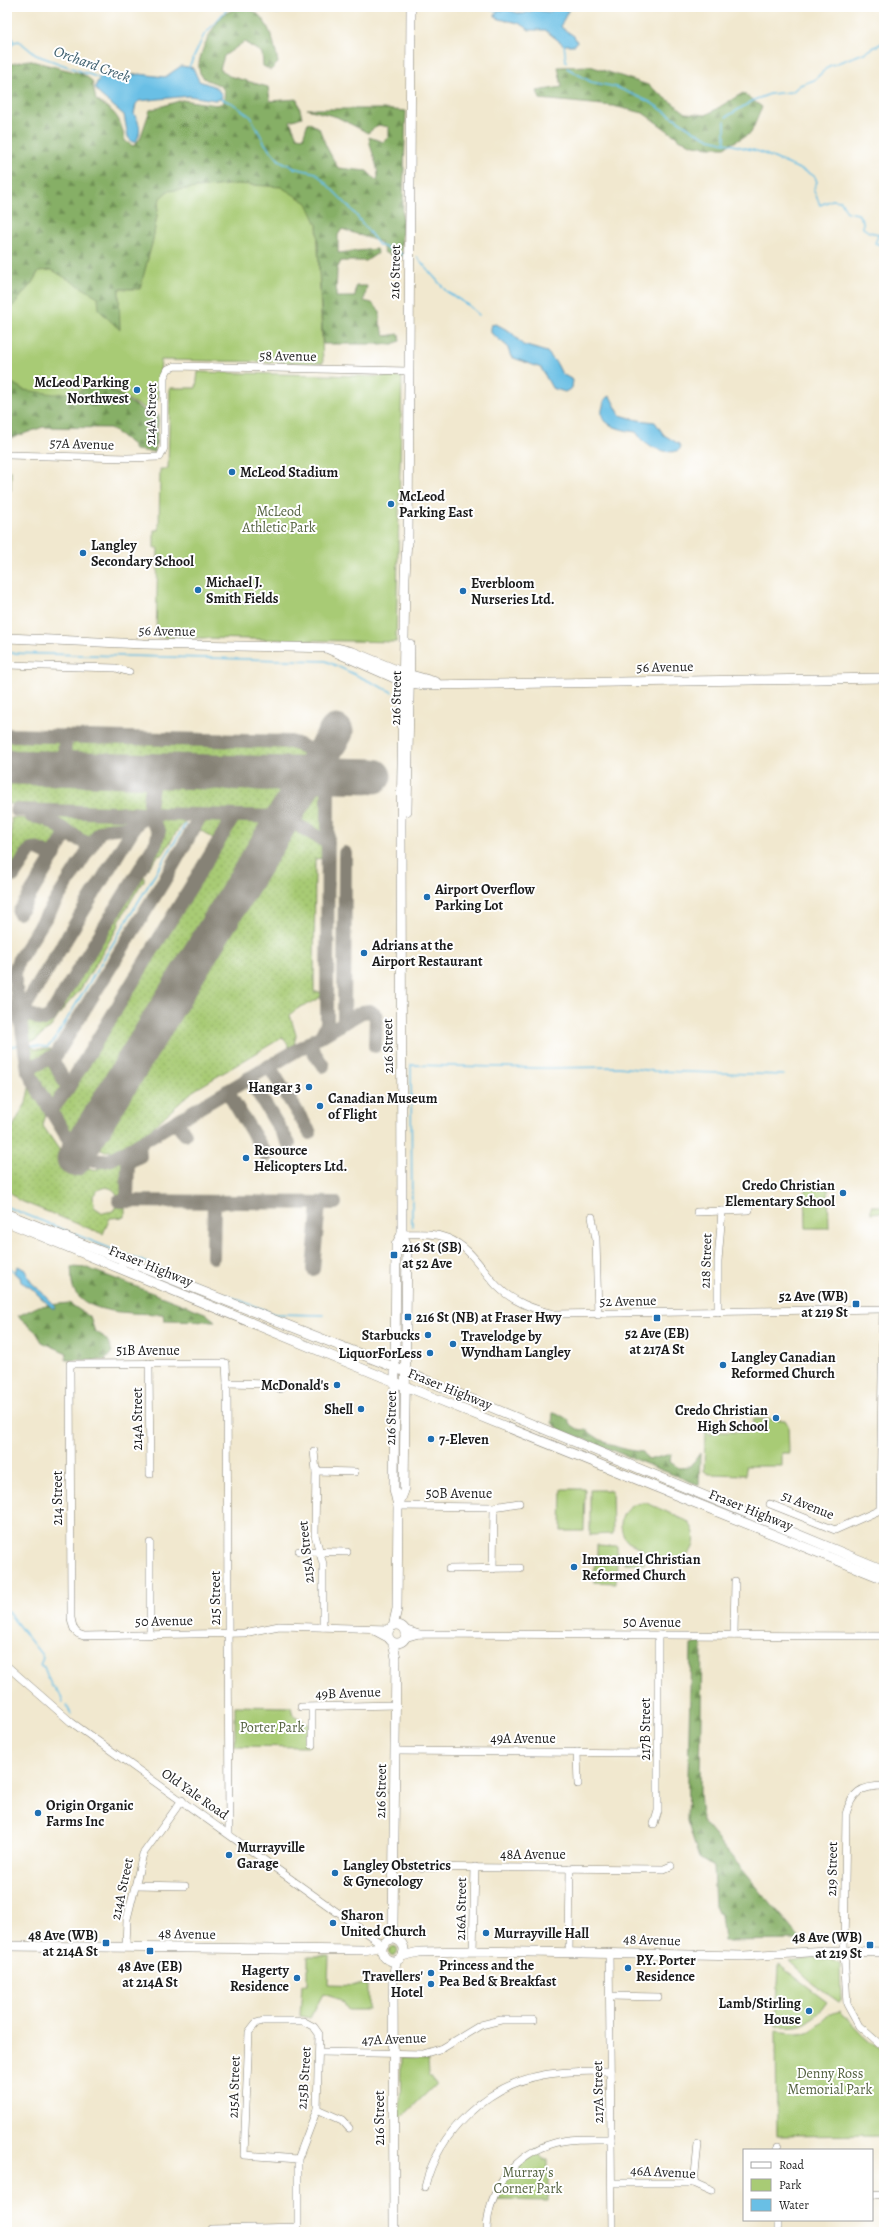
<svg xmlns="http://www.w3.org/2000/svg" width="891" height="2239" font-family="Alegreya,serif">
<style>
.grass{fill:url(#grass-dots);stroke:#627448}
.forest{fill:url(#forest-firs);stroke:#516641}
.park{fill:#a8cb75;stroke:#627448}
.water{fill:#69bfe5;stroke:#426e80}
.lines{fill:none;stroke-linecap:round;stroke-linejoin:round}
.stream{stroke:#69bfe5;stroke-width:1.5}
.taxiway{stroke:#868276;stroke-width:14}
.runway{stroke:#868276;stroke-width:35}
.minor-casing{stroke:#868276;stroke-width:8}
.major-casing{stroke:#868276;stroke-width:10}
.minor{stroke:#fff;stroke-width:7}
.major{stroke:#fff;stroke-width:9}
.poi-dot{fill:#1f6fb2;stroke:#fff;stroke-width:1.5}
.labels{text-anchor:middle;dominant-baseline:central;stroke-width:4;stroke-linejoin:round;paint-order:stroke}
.street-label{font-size:14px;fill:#1c1c1c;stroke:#fff}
.poi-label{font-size:14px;font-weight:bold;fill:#1c1c1c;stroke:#fff;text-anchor:start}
.park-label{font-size:14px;fill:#546240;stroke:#fff}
.water-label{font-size:15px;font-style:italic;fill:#3b5d6c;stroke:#fff}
</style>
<defs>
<pattern id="grass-dots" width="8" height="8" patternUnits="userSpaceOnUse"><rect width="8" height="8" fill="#a8cb75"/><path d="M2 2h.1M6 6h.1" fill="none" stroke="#90ae65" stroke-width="1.8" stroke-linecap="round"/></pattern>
<pattern id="forest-firs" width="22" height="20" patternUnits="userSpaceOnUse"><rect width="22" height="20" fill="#86af66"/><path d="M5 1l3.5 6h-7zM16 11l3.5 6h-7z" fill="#6d8e53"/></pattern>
</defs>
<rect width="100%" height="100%" fill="#fff"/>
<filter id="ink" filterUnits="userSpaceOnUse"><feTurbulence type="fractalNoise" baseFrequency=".025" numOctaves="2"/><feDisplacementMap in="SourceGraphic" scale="8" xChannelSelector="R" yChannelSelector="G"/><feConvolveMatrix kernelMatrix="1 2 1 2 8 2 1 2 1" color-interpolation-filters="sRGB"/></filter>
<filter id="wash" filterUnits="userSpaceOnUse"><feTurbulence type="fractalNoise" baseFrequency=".012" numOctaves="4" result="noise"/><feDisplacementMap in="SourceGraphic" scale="16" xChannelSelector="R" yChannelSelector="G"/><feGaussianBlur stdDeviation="0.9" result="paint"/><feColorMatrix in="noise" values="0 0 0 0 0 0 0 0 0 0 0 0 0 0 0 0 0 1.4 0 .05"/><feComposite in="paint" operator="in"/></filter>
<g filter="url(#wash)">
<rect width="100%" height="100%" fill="#f1e8cf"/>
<!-- grass -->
<g class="grass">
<polygon points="7,738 54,739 62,747 62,752 56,759 7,758"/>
<polygon points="78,740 292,745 309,759 306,765 76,760 69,752 70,747"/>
<polygon points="7,776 147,780 146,806 130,823 102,826 90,840 86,840 43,815 16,813 15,804 7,804"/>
<polygon points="159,780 294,783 276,813 154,810 152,807 156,782"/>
<polygon points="314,783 324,785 324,837 293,818"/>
<polygon points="154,816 190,817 177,831 163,854 158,856 144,874 144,881 141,884 118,923 119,925 80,990 64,1008 51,1027 36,1040 30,1042 30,1045 35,1049 51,1049 48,1056 30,1062 23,1026 24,1019 31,1017 42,1021 50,1019 159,841 161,831"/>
<polygon points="203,817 224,819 225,827 216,840 197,828"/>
<polygon points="11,818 42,819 63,832 51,853 36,845 28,845 21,851 12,868"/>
<path d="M236,818L272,820L82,1129L72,1132C65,1128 56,1117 57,1109Z"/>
<path d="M290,824L323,844V858L315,859L314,992H322C321,1004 299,1003 290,1015L296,1035L294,1045L289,1047L283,1037L193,1091L147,1132L116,1151H105L98,1147L97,1139Z"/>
<polygon points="44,1064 50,1066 63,1087 53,1104 50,1105 33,1074 37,1067"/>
<path d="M30,1084L47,1109L43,1126L60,1151L94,1171L121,1157L125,1160L124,1197H118C114,1185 100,1184 93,1196L94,1207L103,1213L113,1211L118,1203H125V1217L110,1218L103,1234L18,1200L7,1189V1137L26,1103Z"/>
<circle cx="393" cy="1951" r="4.5"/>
</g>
<!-- forest -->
<g class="forest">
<path d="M238,7C267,7 274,41 278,63L271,70L263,66L262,53L244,42L224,56L220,69L229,76L268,87L270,101L297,99L302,117L290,121L297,137L303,138L308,122L319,128L326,146L338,168L367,171L377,181C381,170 370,151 369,137L383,142L389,137V127L378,125L368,133L337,117L307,109H383L406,111L401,258L385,253L380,242L342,229L338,235V253L376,249L378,253L366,261H341L337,269L336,297H355L356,286H367L364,301L372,303L380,311V324L385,336L399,334L400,341L393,344H323L317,225L281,187L237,184L168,191L160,198L153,240L140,289H119L120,330L52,270L39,271L32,283L7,313V67L11,64L28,60L83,74L92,81L96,100C117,113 120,117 125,141L133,146L140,139L150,110L182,100L217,105L223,103C231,78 206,87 200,73C194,60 213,26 222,16C226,12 233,10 238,7Z"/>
<polygon points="590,66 648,85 686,113 706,115 743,93 762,107 751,133 725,147 709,147 694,145 681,140 643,113 613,106 540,99 537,91 562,87 558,67"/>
<polygon points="7,380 24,390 78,392 95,382 147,412 159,415 155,452 135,450 132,444 110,428 43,427 12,438 11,421 7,421"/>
<path d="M71,1267L87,1268L205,1313L215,1321L164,1320L163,1314C139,1313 84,1316 73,1288C71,1282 72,1273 71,1267Z"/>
<path d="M69,1303L90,1317L95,1332C106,1336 109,1342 112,1352L105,1360H66L67,1353L42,1342L36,1332L18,1316L39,1306Z"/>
<path d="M553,1413H557L569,1420L570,1424L581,1431L586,1429C602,1444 622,1450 643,1452L648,1460L671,1454L670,1462L679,1468L690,1467L700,1453L699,1485L559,1429L552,1423Z"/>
<polygon points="702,1642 700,1791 702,1821 801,1940 724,1941 721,1915 715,1908 713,1867 699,1858 687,1821 691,1645"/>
</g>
<!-- park -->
<g class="park">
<polygon points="237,184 281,187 307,203 317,225 323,363 161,360 159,396 152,412 95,382 78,392 54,394 24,390 7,380 7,313 32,283 39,271 52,270 98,297 99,310 120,330 119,289 140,289 153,240 160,198 168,191"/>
<polygon points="198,372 402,377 396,642 156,637 158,548 154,548 154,530 159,530 160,469 168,469 170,388 196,388"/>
<rect x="7" y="471" width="4" height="19"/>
<polygon points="805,1188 828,1188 829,1228 806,1228"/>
<polygon points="871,1206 884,1206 884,1212 871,1213"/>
<polygon points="753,1419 785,1420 788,1425 789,1453 782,1453 782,1466 745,1466 746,1475 709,1474 704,1471 705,1432 712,1435 712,1432 756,1432"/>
<polygon points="562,1489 585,1489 584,1531 561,1531"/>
<polygon points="590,1490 612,1490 613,1534 590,1535"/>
<path d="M647,1503L687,1521C702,1535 694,1562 671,1560C657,1560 641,1548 628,1542C617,1531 619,1511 634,1505C638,1503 643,1503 647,1503Z"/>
<polygon points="597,1545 617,1546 617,1557 597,1556"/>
<polygon points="629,1556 644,1561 645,1564 624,1563 624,1560"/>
<polygon points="607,1559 617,1559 616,1583 594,1582 595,1563 607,1564"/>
<polygon points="235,1706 291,1707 293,1715 310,1724 308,1747 235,1746"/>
<polygon points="308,1956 329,1956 328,1984 368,1985 368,2010 348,2010 342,2000 323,1994 310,2018 300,2016 302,1985 308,1985"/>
<polygon points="812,1958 829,1959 840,1964 841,2001 839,2002 813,1984 789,1962"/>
<path d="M779,1965L827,2001C810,2024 805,2028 776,2026Z"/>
<path d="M840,2011L863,2035L884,2053V2135L777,2136L776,2031C786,2032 799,2035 809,2031C822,2026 820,2016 840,2011Z"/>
<polygon points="401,2058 428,2059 429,2075 436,2084 400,2119"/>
<polygon points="537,2149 543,2160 548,2160 548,2201 493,2200 502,2180"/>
</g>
<!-- water -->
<g class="water">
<path d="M559,7H570L561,25L562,28L574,36L577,42L575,45H564L545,30H529C518,18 500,23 495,16L498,10H508L522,14L535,10L549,12Z"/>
<path d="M181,66L193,68L199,81L216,87L222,95L221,99L215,100L189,96L139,101L136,104L134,114C140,123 142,131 136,142H132L128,137L124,115L100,95L95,88C97,80 102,75 109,72L120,77L139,74L165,77Z"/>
<polygon points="496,324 511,332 523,345 547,352 557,364 562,374 573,380 572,388 565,392 552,388 541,368 511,357 507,346 491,333 491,325"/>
<path d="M610,396L620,415L638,420L655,422L664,435L679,444L681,448C673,457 652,448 644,442C640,439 639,435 636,432C621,430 596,425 603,406C604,401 605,397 610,396Z"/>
<polygon points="18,1266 25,1270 31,1282 54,1304 55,1308 52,1308 31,1288 21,1282 20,1277 14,1273"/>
</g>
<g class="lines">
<!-- stream -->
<g class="stream">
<polyline points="267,7 277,13 304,7"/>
<polyline points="485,7 497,12"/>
<polyline points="7,38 12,38 13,41"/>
<polyline points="564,44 566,62"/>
<polyline points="7,52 14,42 19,41 36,55 102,79"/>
<polyline points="189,67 204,35 229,7"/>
<polyline points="567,68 591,82 616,87 650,102 694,131 710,139 760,152 811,174 815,177 817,182 814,188"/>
<polyline points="221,99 232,103 251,117 265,144 279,160 294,168 316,173 352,210 379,245 404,255"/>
<polyline points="726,117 754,100 770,94 792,92 800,85 814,80 829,66 864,53 884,42"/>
<polyline points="725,142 725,121"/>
<polyline points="814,191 820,205 832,200 841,201 847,212 858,214 863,221 863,228 869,232 879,234 875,243 884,246"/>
<polyline points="417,257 446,291 469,306 479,315"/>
<polyline points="7,653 326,661 392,692"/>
<polyline points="31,1045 47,1047 53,1042 185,825"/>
<polyline points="7,1047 18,1045"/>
<polyline points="7,1207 274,1314 323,1315"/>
<polyline points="412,1227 411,1065 540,1068 619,1067 654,1071 783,1075"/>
<polyline points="7,1267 14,1271"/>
<polyline points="7,1611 41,1654 43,1658 40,1665 44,1667 51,1685 60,1694 63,1703"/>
<polyline points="67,1706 71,1714"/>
</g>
<!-- taxiway -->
<g class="taxiway">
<path d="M7,735L290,742C307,745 328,762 328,780L327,1024L322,1034"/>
<polyline points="64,769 65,736"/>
<polyline points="16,810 151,814"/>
<polyline points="31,816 46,819 77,837"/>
<path d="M13,876L31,849C40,847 45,856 53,855L64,838L69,836L88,843L93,842"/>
<polyline points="19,913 55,854"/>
<polyline points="20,1015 136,824"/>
<polyline points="20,1021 28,1014 42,1020 50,1016 156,843 159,831 148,816 154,771"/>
<polyline points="344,1022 345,853"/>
<polyline points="308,1043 323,1066"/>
<polyline points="51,1057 68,1088"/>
<polyline points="269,1066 310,1133"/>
<polyline points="28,1071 34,1066 56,1055 167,876 201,815"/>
<polyline points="249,1078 289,1144"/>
<polyline points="227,1091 266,1155"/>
<polyline points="51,1111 68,1088 234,816"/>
<polyline points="176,1121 185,1134"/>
<path d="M86,1139L79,1144L69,1140L37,1088L28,1070L14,974L18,961L99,833C108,825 120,830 131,826C139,824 143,816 153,814L284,817L328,843"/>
<path d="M86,1139L84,1151C91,1162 101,1163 112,1159L362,1012L370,1011L376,1016L375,1046"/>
<polyline points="119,1201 335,1203"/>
<polyline points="131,1201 127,1199 128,1162 140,1156 139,1143"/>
<polyline points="213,1257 214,1202"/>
<polyline points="313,1269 319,1204"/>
</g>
<!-- runway -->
<g class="runway">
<polyline points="7,767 374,776"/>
<polyline points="74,1159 336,732"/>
</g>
</g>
</g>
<g filter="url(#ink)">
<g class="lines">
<!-- minor casing -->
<g class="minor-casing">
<g id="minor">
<polyline points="7,455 127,458 160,457 164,448 164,377 168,369 175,366 408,371"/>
<polyline points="7,665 116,668 129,672"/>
<polyline points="697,1212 749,1210"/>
<polyline points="592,1217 596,1239 598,1315"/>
<path d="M402,1234C417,1234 432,1232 447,1238C471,1247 481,1269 497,1286C513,1302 533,1309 554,1314L884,1309"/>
<polyline points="718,1312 718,1261 722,1211"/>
<polyline points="149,1363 150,1474"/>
<polyline points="227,1383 267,1384 281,1389"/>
<polyline points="314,1451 316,1471 315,1535 323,1564 323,1627"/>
<polyline points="316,1471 355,1472"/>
<polyline points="770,1504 835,1530 880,1510"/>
<polyline points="398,1506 494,1507 519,1503"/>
<polyline points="880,1510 883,1309"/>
<polyline points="150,1543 150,1634"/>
<polyline points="299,1551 347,1552"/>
<polyline points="449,1569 520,1568"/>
<polyline points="493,1569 494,1507"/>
<polyline points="404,1629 419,1634"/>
<polyline points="374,1631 389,1639"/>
<polyline points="734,1635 735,1581"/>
<polyline points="405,1638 419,1634 884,1636"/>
<polyline points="7,1666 71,1722 383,1945"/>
<polyline points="301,1707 396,1705"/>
<polyline points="312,1745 312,1708"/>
<polyline points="395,1751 650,1753"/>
<polyline points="577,1752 578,1784"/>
<path d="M884,1786C861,1786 852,1792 846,1814L844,1952L847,2004L859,2026L884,2048"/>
<polyline points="654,1824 658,1811 658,1635"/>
<path d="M229,1834L227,1383L226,1363L70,1364L71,1618C73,1628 74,1634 84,1636L244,1633L279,1626L389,1629"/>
<polyline points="394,1867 664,1869 671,1866"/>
<polyline points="136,1885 185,1886"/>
<polyline points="126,1947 127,1919 143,1854 182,1800"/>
<polyline points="473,1951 475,1867"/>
<polyline points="569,1952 570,1868"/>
<polyline points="609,1952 612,2232"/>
<polyline points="610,1996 658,1997"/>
<polyline points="320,2052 423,2054 443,2048 481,2025 501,2020 534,2020"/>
<polyline points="317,2109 342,2120 349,2128"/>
<polyline points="778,2150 778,2147"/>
<polyline points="612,2183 694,2183 712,2191"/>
<polyline points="694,2183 698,2144"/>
<path d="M425,2187C438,2132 487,2085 543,2075C565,2071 588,2071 610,2071"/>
<polyline points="872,2194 884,2195"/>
<polyline points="212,2229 298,2227 298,2159 317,2109 319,2034 314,2027 303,2021 263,2021 256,2023 249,2032 244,2155 298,2159"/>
<path d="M487,2232C487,2191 514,2154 554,2143C572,2138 592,2139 611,2139"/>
<polyline points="778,2232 778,2220"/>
</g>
</g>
<!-- major casing -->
<g class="major-casing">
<g id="major">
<polyline points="408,544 411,7"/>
<polyline points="7,638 144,644 337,648 353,652 404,673 436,682"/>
<polyline points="326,648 403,682 425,685 884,678"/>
<polyline points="407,811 410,644"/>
<polyline points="7,1214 411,1374 884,1570"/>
<polyline points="7,1222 395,1382 884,1579"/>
<polyline points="398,1506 404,1491 407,1245 402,1234 401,825 405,577 407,538"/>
<circle cx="397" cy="1634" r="9"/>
<polyline points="393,1626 397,1609 398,1506 394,1489 396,1245 402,1234"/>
<circle cx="393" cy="1950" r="11"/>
<polyline points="389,1940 393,1925 396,1658 393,1643"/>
<polyline points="7,1946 365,1950 382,1946"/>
<polyline points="402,1956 419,1952 473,1951 744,1956 825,1951 884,1952"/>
<polyline points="394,2232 393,1980 396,1961"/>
</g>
</g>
<!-- minor -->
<use href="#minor" class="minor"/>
<!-- major -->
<use href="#major" class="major"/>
</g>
</g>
<!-- markers -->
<g class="poi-dot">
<circle cx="137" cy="390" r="4"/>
<circle cx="232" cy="472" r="4"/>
<circle cx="391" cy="504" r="4"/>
<circle cx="83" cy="553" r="4"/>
<circle cx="198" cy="590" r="4"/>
<circle cx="463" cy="591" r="4"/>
<circle cx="427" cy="897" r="4"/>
<circle cx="364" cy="953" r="4"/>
<circle cx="309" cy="1087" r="4"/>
<circle cx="320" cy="1106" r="4"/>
<circle cx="246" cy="1158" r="4"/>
<circle cx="843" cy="1193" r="4"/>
<rect x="390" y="1251" width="8" height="8" rx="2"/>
<rect x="852" y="1300" width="8" height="8" rx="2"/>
<rect x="404" y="1313" width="8" height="8" rx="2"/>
<rect x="653" y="1314" width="8" height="8" rx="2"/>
<circle cx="428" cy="1335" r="4"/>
<circle cx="453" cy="1344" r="4"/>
<circle cx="430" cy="1353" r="4"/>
<circle cx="723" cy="1365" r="4"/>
<circle cx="337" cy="1385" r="4"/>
<circle cx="361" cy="1409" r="4"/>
<circle cx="776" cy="1418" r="4"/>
<circle cx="431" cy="1439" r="4"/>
<circle cx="574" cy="1567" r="4"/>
<circle cx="38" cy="1813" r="4"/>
<circle cx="229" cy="1855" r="4"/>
<circle cx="335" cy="1873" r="4"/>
<circle cx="333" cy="1923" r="4"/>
<circle cx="486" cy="1933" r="4"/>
<rect x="102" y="1939" width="8" height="8" rx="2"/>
<rect x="866" y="1941" width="8" height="8" rx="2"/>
<rect x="146" y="1947" width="8" height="8" rx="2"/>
<circle cx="628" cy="1968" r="4"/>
<circle cx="431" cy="1973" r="4"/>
<circle cx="297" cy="1978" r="4"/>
<circle cx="431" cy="1984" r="4"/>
<circle cx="809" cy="2011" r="4"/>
</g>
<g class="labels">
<!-- street labels -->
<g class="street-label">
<text transform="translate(395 272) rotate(-89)">216 Street</text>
<text transform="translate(288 356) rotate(1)">58 Avenue</text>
<text transform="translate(151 414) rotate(-89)">214A Street</text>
<text transform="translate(82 444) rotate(2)">57A Avenue</text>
<text transform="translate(167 631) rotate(1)">56 Avenue</text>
<text transform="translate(665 667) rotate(-1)">56 Avenue</text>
<text transform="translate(396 698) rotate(-89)">216 Street</text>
<text transform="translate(388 1046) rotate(-91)">216 Street</text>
<text transform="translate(706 1261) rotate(-88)">218 Street</text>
<text transform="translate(151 1266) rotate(22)">Fraser Highway</text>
<text transform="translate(628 1301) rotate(-1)">52 Avenue</text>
<text x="148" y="1350">51B Avenue</text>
<text transform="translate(450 1389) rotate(22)">Fraser Highway</text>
<text transform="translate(391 1418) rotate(-89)">216 Street</text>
<text transform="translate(137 1419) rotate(-90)">214A Street</text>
<text x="459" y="1493">50B Avenue</text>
<text transform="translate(57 1498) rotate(-90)">214 Street</text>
<text transform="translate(808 1505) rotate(22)">51 Avenue</text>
<text transform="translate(751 1510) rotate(22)">Fraser Highway</text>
<text transform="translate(306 1552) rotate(-96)">215A Street</text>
<text transform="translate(215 1598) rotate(-90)">215 Street</text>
<text transform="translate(164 1621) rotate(-1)">50 Avenue</text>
<text x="652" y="1622">50 Avenue</text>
<text transform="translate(348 1693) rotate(-2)">49B Avenue</text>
<text transform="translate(645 1729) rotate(-90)">217B Street</text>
<text x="523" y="1738">49A Avenue</text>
<text transform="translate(381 1791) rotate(-89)">216 Street</text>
<text transform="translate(195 1794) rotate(35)">Old Yale Road</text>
<text x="533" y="1854">48A Avenue</text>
<text transform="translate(832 1869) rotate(-89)">219 Street</text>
<text transform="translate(122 1889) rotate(-78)">214A Street</text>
<text transform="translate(461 1909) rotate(-89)">216A Street</text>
<text transform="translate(187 1934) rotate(1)">48 Avenue</text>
<text transform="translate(652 1940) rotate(2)">48 Avenue</text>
<text transform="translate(394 2039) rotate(-2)">47A Avenue</text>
<text transform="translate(304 2078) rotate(-86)">215B Street</text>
<text transform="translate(234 2087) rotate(-88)">215A Street</text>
<text transform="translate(598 2092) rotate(-91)">217A Street</text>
<text transform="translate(379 2118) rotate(-90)">216 Street</text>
<text transform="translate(663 2172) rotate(3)">46A Avenue</text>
</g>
<!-- poi labels -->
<g class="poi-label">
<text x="129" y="382" text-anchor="end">McLeod Parking<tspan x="129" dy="16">Northwest</tspan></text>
<text x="240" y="472">McLeod Stadium</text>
<text x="399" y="496">McLeod<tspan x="399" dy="16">Parking East</tspan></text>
<text x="91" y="545">Langley<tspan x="91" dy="16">Secondary School</tspan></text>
<text x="206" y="582">Michael J.<tspan x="206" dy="16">Smith Fields</tspan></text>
<text x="471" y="583">Everbloom<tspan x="471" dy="16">Nurseries Ltd.</tspan></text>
<text x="435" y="889">Airport Overflow<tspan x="435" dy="16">Parking Lot</tspan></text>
<text x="372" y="945">Adrians at the<tspan x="372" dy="16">Airport Restaurant</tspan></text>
<text x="301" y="1087" text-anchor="end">Hangar 3</text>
<text x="328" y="1098">Canadian Museum<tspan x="328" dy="16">of Flight</tspan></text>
<text x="254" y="1150">Resource<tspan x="254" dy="16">Helicopters Ltd.</tspan></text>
<text x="835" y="1185" text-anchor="end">Credo Christian<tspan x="835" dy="16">Elementary School</tspan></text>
<text x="402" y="1247">216 St (SB)<tspan x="402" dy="16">at 52 Ave</tspan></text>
<text x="848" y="1296" text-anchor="end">52 Ave (WB)<tspan x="848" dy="16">at 219 St</tspan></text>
<text x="416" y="1317">216 St (NB) at Fraser Hwy</text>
<text x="657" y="1333" text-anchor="middle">52 Ave (EB)<tspan x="657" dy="16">at 217A St</tspan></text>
<text x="420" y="1335" text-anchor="end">Starbucks</text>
<text x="461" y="1336">Travelodge by<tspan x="461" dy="16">Wyndham Langley</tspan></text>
<text x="422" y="1353" text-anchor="end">LiquorForLess</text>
<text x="731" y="1357">Langley Canadian<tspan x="731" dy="16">Reformed Church</tspan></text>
<text x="329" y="1385" text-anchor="end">McDonald's</text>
<text x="353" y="1409" text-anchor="end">Shell</text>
<text x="768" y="1410" text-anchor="end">Credo Christian<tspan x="768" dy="16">High School</tspan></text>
<text x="439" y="1439">7-Eleven</text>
<text x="582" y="1559">Immanuel Christian<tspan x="582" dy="16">Reformed Church</tspan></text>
<text x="46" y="1805">Origin Organic<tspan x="46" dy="16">Farms Inc</tspan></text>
<text x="237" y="1847">Murrayville<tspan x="237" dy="16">Garage</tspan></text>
<text x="343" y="1865">Langley Obstetrics<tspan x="343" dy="16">&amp; Gynecology</tspan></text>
<text x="341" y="1915">Sharon<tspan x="341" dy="16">United Church</tspan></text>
<text x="494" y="1933">Murrayville Hall</text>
<text x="98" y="1935" text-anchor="end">48 Ave (WB)<tspan x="98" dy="16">at 214A St</tspan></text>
<text x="862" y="1937" text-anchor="end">48 Ave (WB)<tspan x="862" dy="16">at 219 St</tspan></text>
<text x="636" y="1960">P.Y. Porter<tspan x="636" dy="16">Residence</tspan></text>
<text x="439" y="1965">Princess and the<tspan x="439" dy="16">Pea Bed &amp; Breakfast</tspan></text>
<text x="150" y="1966" text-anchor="middle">48 Ave (EB)<tspan x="150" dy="16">at 214A St</tspan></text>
<text x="289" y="1970" text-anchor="end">Hagerty<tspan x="289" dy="16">Residence</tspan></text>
<text x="423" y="1976" text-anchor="end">Travellers'<tspan x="423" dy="16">Hotel</tspan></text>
<text x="801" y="2003" text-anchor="end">Lamb/Stirling<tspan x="801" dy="16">House</tspan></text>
</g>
<!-- park labels -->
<g class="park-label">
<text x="279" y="511">McLeod<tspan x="279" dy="16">Athletic Park</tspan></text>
<text x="272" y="1727">Porter Park</text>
<text x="830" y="2073">Denny Ross<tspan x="830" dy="16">Memorial Park</tspan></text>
<text x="528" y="2172">Murray's<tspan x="528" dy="16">Corner Park</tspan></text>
</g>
<!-- water labels -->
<g class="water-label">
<text transform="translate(92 64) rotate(20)">Orchard Creek</text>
</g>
</g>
<!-- margin -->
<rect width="891" height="2239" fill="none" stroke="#fff" stroke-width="24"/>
<!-- legend -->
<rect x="743" y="2149" width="130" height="72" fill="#ffffff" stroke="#a4a4a4"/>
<rect x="751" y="2162" width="20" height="6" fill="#ffffff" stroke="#a4a4a4"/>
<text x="779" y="2169" font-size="12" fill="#1c1c1c">Road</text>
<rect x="751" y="2179" width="20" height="12" fill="#a8cb75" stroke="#a4a4a4"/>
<text x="779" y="2189" font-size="12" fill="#1c1c1c">Park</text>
<rect x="751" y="2199" width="20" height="12" fill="#69bfe5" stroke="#a4a4a4"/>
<text x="779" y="2209" font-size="12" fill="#1c1c1c">Water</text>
</svg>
